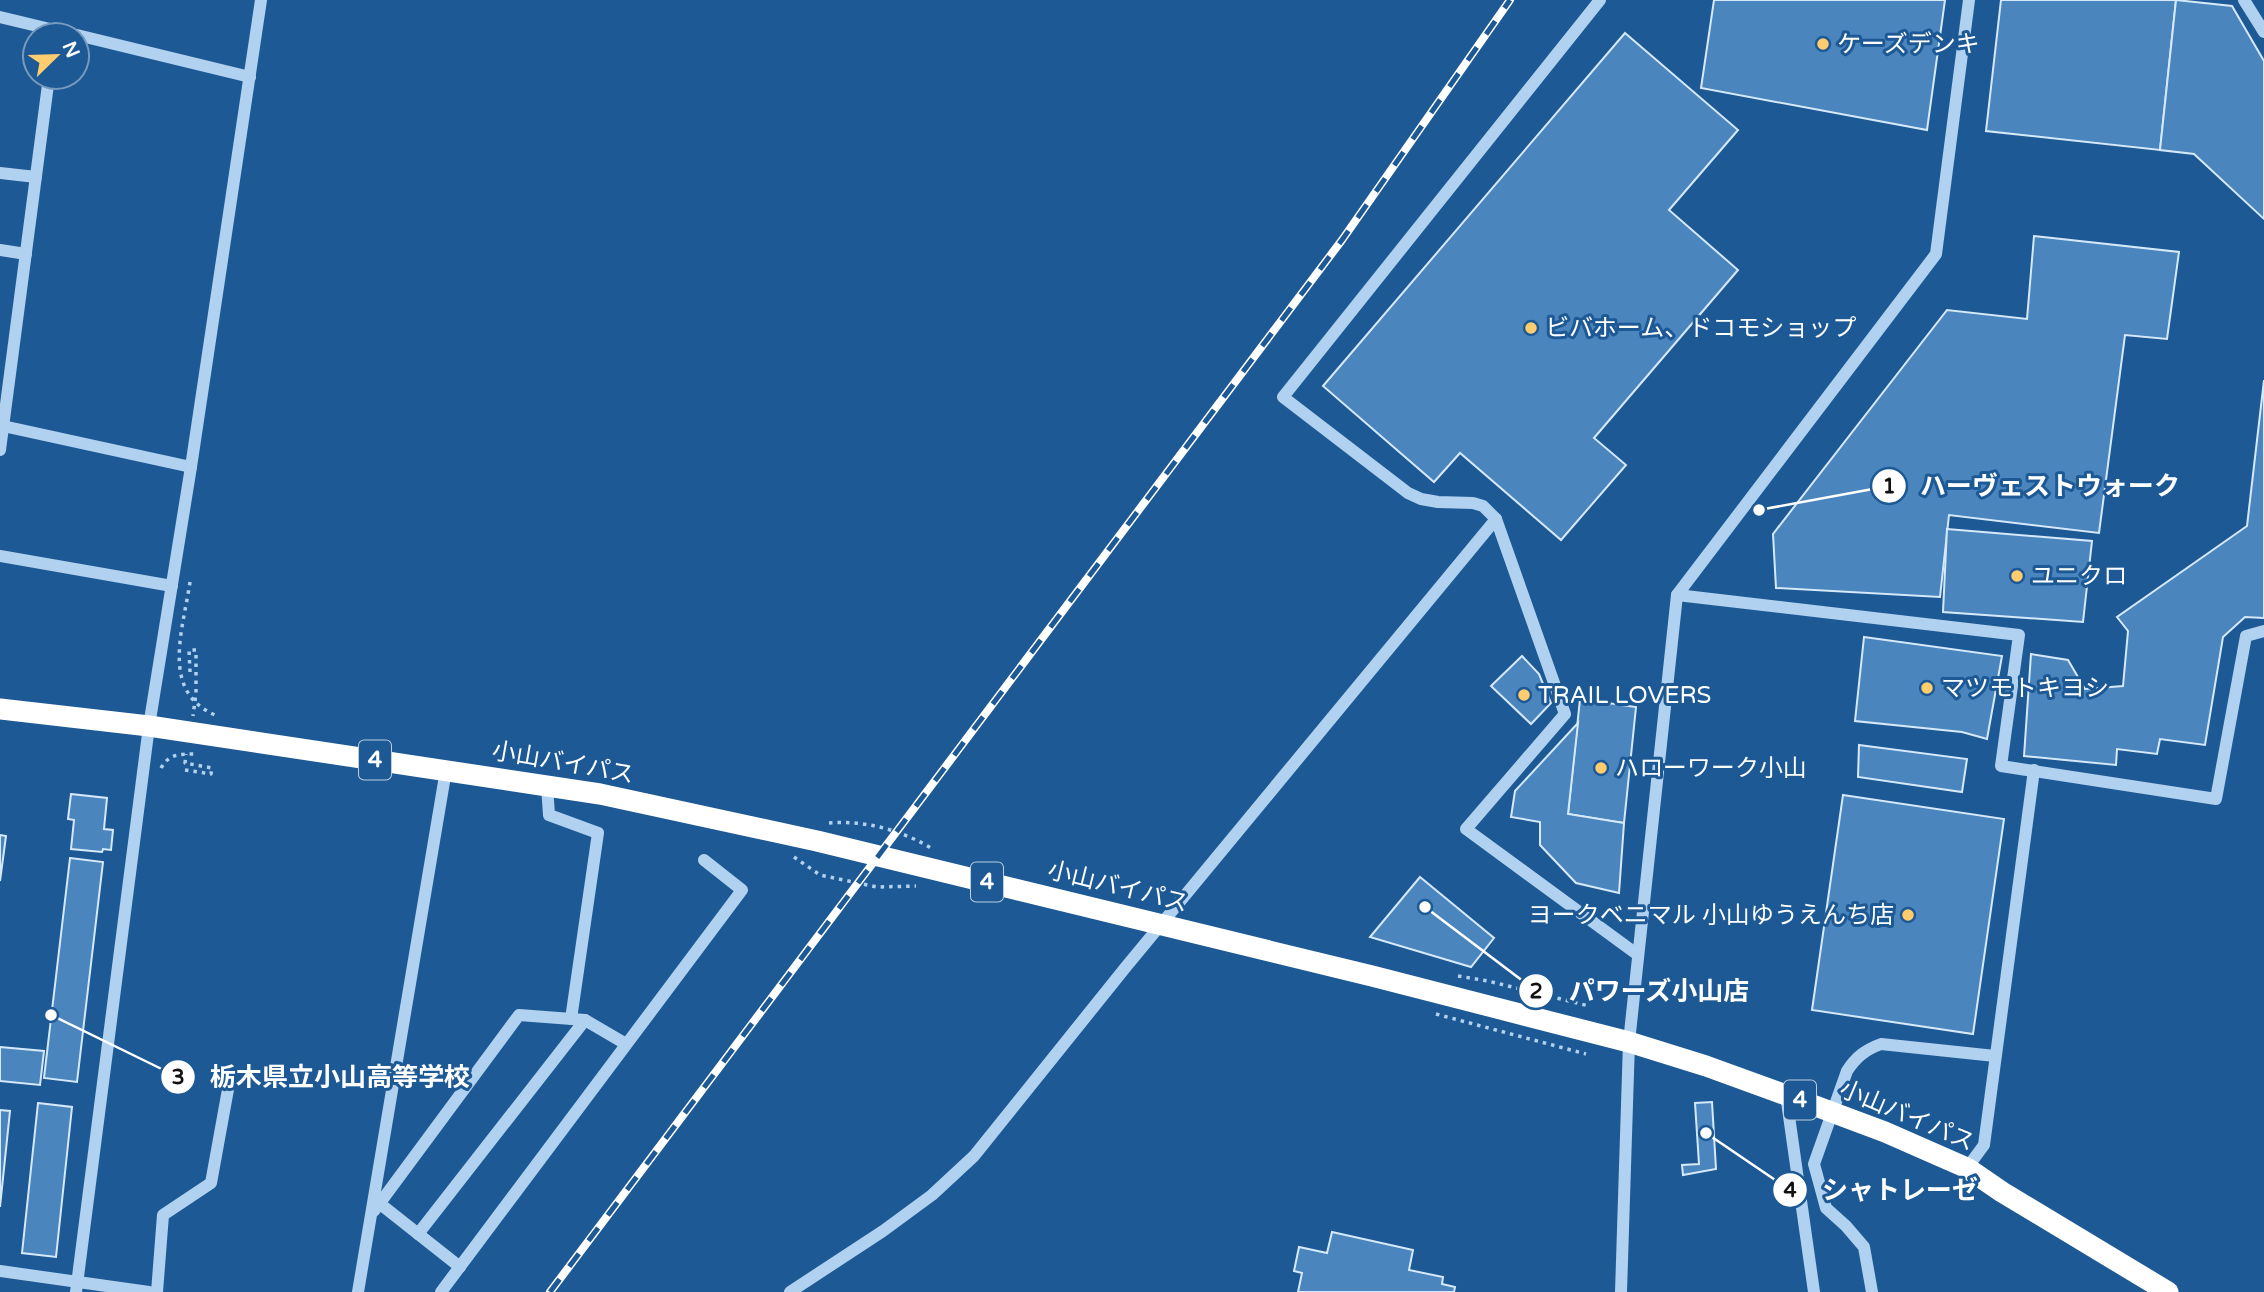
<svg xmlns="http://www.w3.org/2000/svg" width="2264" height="1292" font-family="'Varela Round','Noto Sans JP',sans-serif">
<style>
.building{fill:#4a85be;stroke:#d6e9fb;stroke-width:2}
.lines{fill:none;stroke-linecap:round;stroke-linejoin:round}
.path{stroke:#b0d1ef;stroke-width:3.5;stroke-dasharray:3.5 5;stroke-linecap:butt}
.minor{stroke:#b0d1ef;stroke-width:12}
.highway{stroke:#fff;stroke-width:21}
.rail-casing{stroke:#fff;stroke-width:8}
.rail{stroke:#1d5995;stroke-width:5;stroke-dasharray:16;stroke-linecap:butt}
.poi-dot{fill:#ffcc6e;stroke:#1d5995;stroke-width:2.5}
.labels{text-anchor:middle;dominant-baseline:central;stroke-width:6;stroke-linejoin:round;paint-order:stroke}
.shield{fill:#1d5995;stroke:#bbcddf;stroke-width:2}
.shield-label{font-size:23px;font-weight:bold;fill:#fff}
.poi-label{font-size:24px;fill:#fff;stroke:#1d5995;text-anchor:start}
.street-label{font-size:24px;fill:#fff;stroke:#1d5995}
.leader{fill:none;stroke:#fff;stroke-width:2.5}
.callout-dot{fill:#fff;stroke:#1d5995;stroke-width:2.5}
.mark-label{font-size:21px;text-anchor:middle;font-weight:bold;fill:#111}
.callout-label{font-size:26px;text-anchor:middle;font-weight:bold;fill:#fff;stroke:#1d5995;stroke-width:6;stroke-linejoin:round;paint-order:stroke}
</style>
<rect width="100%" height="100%" fill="#1d5995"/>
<!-- building -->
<g class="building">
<polygon points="1714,0 1945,0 1927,130 1701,88"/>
<polygon points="2001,0 2176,0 2160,150 1986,131"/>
<polygon points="2176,0 2232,6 2264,61 2264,219 2194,154 2160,150"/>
<polygon points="1625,33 1738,130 1669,210 1738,270 1594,438 1626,465 1561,540 1460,453 1434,482 1323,386"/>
<polygon points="2034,236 2179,252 2167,339 2125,335 2099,533 1949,515 1940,597 1776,588 1773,534 1947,310 2027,319"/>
<polygon points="2264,380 2264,618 2245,617 2223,637 2205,745 2160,739 2157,754 2117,749 2116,765 2024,756 2031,654 2068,660 2085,689 2123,686 2128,631 2117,617 2247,526"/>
<polygon points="1947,529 2092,541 2083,622 1943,612"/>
<polygon points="1864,637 2002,656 1987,739 1962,732 1855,721"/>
<polygon points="1522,656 1539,674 1551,703 1531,724 1491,686"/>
<polygon points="1580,699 1636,707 1624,823 1568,814"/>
<polygon points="1578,723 1568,814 1624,823 1619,893 1576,883 1540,845 1540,822 1511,817 1515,791"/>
<polygon points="1859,745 1967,759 1962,792 1858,777"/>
<polygon points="71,794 107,798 104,829 113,830 111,850 103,849 102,852 71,849 74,820 68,819"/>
<polygon points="1843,795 2004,819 1973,1034 1812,1010"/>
<polygon points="0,835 6,836 0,881"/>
<polygon points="70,858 103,862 77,1082 44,1078"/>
<polygon points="1420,877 1494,938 1471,967 1370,937"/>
<polygon points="0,1047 44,1051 40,1085 0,1081"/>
<polygon points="1712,1102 1716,1169 1683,1175 1682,1165 1699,1164 1695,1103"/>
<polygon points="38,1103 72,1107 56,1257 22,1253"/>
<polygon points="0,1110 10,1111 0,1207"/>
<polygon points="1332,1232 1413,1250 1409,1270 1443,1277 1442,1284 1455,1287 1454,1292 1298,1292 1302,1273 1294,1271 1299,1247 1327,1253"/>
</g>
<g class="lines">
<!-- path -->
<g class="path">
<path d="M190,582C183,630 160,691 215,715"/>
<polyline points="190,672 189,650 196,650 196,693 193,716"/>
<path d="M161,768C169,754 179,754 194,754"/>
<polyline points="185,770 211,774 212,768 185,763 186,754"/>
<path d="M829,823C864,820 901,830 931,848"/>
<polyline points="794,857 820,875 877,887 916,886"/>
<polyline points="1458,976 1488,981 1589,1006"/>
<polyline points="1436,1014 1586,1054"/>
</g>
<!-- minor -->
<g class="minor">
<polyline points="1600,0 1283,397 1408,493 1421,499 1438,502 1473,503 1483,506 1496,519 1565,714 1466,829 1638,955"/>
<polyline points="2244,0 2264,32"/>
<polyline points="0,17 75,35"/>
<polyline points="77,35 250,77"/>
<polyline points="0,173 36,177"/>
<polyline points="0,250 26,254"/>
<polyline points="3,426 191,467"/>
<polyline points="0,450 49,77"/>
<polyline points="0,556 172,586"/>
<polyline points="1677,595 2019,635 2001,766 2216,799 2246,636 2264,631"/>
<polyline points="547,786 549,815 598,833 571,1019"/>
<polyline points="1786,1095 1814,1292"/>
<polyline points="1967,1168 1984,1145 2034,770"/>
<polyline points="379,1203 460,1267"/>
<polyline points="374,1211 519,1015 585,1020 626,1044"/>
<polyline points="418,1234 585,1020"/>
<polyline points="0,1271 149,1292"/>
<polyline points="76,1292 149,726 191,467 261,0"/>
<polyline points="157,1292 163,1215 211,1183 229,1084"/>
<polyline points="358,1292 446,770"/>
<polyline points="441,1292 742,890 704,860"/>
<polyline points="790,1292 883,1231 932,1195 974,1156 1125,968 1496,519"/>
<polyline points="1621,1292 1629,1042 1677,595 1936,254 1969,0"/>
<path d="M1872,1292L1864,1247L1846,1226L1826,1208L1814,1164L1847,1071C1856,1057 1865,1050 1881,1044L1995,1056"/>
</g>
<!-- highway -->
<polyline class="highway" points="0,709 149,726 600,794 817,841 1372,976 1629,1042 1706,1066 1786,1095 1885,1132 1967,1168 2002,1192 2168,1292"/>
<!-- rail casing -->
<g class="rail-casing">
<polyline id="rail" points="550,1292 1342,240 1510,0"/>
</g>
<!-- rail -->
<use href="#rail" class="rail"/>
</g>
<!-- markers -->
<g class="poi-dot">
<circle cx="1823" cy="44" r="7"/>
<circle cx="1531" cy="328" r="7"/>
<circle cx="2017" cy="576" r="7"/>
<circle cx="1927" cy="688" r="7"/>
<circle cx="1524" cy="695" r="7"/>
<circle cx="1601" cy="768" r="7"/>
<circle cx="1908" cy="915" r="7"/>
</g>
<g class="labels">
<!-- shield labels -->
<g class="shield">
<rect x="359" y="740.5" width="32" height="39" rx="5"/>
<rect x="971" y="862.5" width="32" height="39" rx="5"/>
<rect x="1784" y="1080.5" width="32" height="39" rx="5"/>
</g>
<g class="shield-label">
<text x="375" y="760">4</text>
<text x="987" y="882">4</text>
<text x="1800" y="1100">4</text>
</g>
<!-- poi labels -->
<g class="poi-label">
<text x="1837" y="44">ケーズデンキ</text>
<text x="1545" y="328">ビバホーム、ドコモショップ</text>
<text x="2031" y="576">ユニクロ</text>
<text x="1941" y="688">マツモトキヨシ</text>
<text x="1538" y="695">TRAIL LOVERS</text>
<text x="1615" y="768">ハローワーク小山</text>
<text x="1894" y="915" text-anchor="end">ヨークベニマル 小山ゆうえんち店</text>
</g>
<!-- street labels -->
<g class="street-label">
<text transform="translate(563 763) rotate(10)">小山バイパス</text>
<text transform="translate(1118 887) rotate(14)">小山バイパス</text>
<text transform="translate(1907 1116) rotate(23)">小山バイパス</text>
</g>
</g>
<!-- callouts -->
<path class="leader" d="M1759 510L1889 486M1425 907L1536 991M51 1015L178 1077M1706 1133L1790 1190"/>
<g class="callout-dot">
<circle cx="1759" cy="510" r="7"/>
<circle cx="1425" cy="907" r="7"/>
<circle cx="51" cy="1015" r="7"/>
<circle cx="1706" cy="1133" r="7"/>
<circle cx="1889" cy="486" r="18"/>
<circle cx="1536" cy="991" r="18"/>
<circle cx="178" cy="1077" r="18"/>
<circle cx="1790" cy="1190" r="18"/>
</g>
<g class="mark-label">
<text x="1889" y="493">1</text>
<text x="1536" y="998">2</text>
<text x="178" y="1084">3</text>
<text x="1790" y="1197">4</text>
</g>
<g class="callout-label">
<text x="2050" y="495">ハーヴェストウォーク</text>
<text x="1659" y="1000">パワーズ小山店</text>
<text x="340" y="1086">栃木県立小山高等学校</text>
<text x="1900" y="1199">シャトレーゼ</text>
</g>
<!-- north arrow -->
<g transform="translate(56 56) rotate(67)"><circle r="33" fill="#1d5995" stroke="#779bbf" stroke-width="2"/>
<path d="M0-5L12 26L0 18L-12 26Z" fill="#ffcc6e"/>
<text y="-10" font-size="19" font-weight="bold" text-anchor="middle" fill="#ffffff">N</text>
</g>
</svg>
